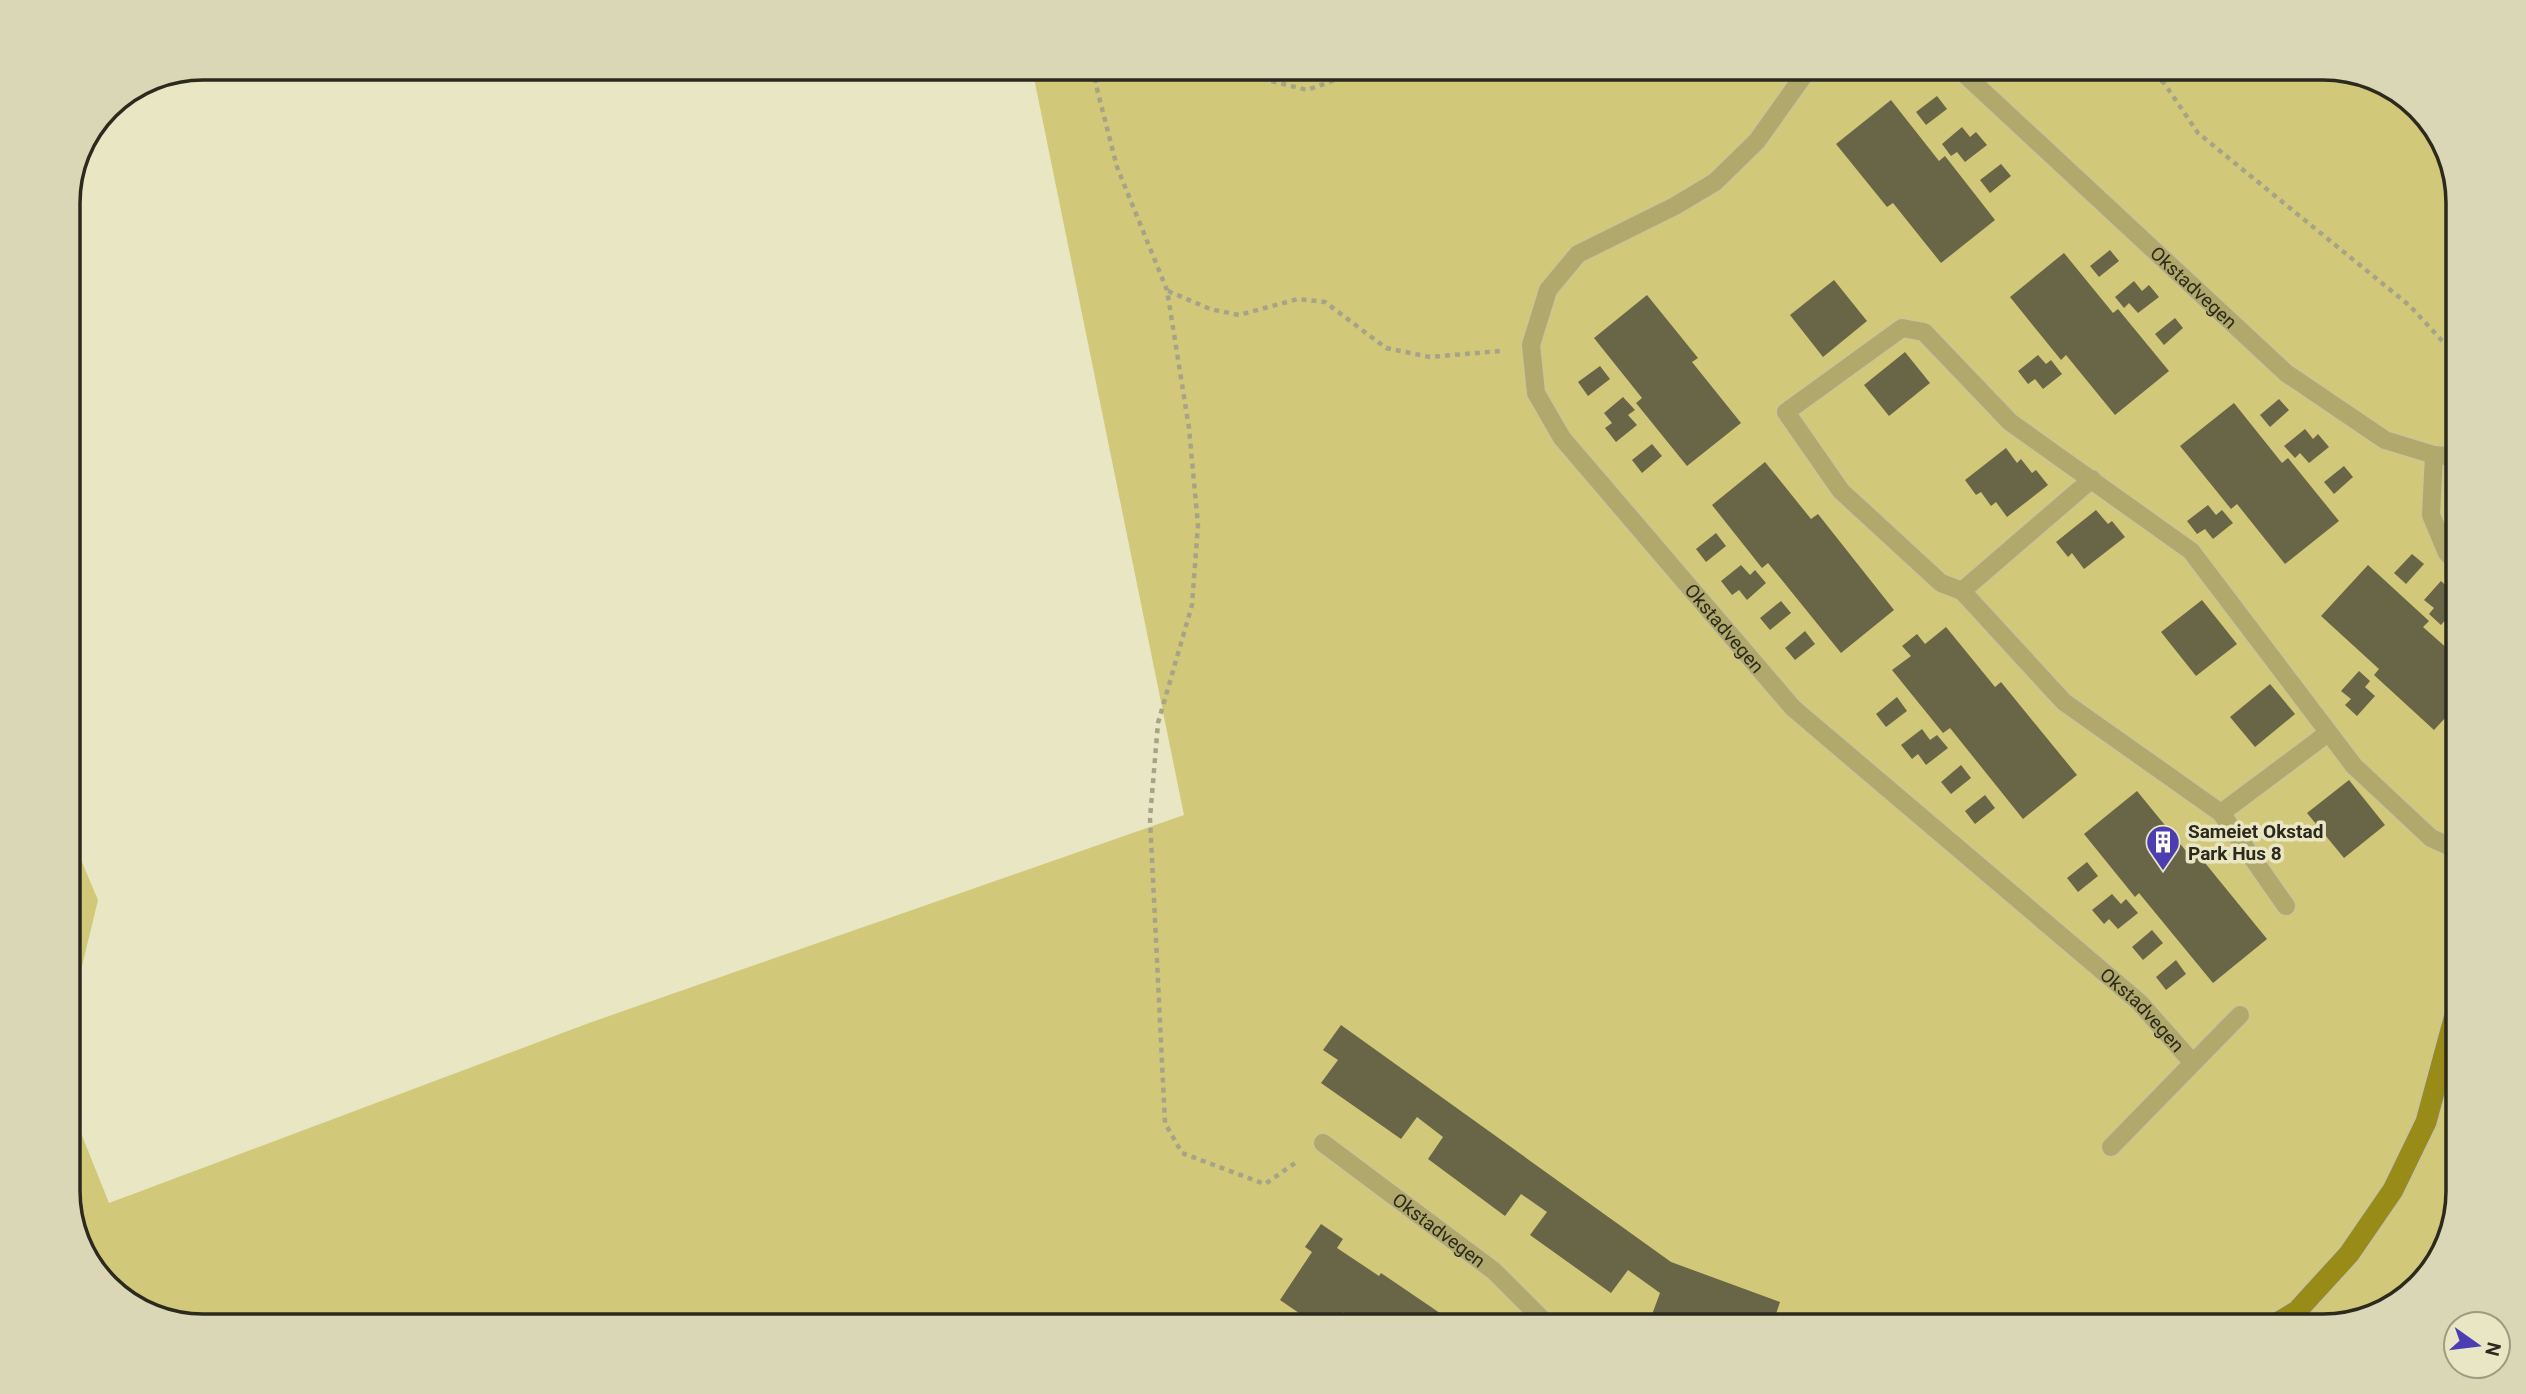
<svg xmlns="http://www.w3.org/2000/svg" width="2526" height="1394" font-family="Roboto,sans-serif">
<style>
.green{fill:#d2c879}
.building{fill:#696547}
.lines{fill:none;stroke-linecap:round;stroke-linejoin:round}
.lane-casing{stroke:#c7c4a5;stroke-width:20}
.secondary-casing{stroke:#c7c4a5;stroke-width:24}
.path{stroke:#a6a488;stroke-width:4.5;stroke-dasharray:5 5;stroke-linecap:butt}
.lane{stroke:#b0a96b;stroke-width:18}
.secondary{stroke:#988b17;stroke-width:21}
.labels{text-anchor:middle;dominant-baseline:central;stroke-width:7;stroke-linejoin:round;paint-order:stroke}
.street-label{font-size:19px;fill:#2b2a1d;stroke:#e9e6c3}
.poi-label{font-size:19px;font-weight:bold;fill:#2b2a1d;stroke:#e9e6c3;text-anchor:start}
.rim{fill:none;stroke:#2b2a1d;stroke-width:3.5}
</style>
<rect width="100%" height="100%" fill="#e9e6c3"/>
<!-- green -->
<g class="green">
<polygon points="1032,68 2322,68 2383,82 2435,129 2457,195 2458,1190 2444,1251 2390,1307 2323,1326 204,1326 143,1312 91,1266 69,1199 69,1103 109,1203 589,1023 1184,815"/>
<polygon points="75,846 98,900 69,1020 69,849"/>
</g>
<!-- building -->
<g class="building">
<polygon points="1937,96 1947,109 1926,125 1916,112"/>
<polygon points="1891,100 1939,161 1945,156 1995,220 1941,263 1893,203 1887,207 1836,144"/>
<polygon points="1962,127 1970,137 1976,132 1987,145 1965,162 1957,152 1951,156 1942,144"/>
<polygon points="2001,164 2011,176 1990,193 1980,180"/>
<polygon points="2110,250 2119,261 2099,277 2090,266"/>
<polygon points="2064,253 2113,313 2118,309 2169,371 2115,415 2066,355 2061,360 2010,297"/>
<polygon points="1834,280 1867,321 1823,357 1790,315"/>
<polygon points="2134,281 2142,291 2149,285 2159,297 2138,313 2129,303 2124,308 2115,297"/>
<polygon points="1647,295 1698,358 1692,362 1741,423 1687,466 1636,403 1642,398 1594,338"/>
<polygon points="2175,318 2183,328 2164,345 2155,334"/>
<polygon points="1905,352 1930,383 1889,416 1864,385"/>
<polygon points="2038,355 2046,364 2051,360 2062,374 2043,389 2035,379 2028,384 2018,371"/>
<polygon points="1600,366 1610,379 1588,396 1578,382"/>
<polygon points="1623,397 1635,410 1628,415 1637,425 1616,442 1605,428 1612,423 1604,413"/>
<polygon points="2279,399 2289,410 2270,427 2260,415"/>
<polygon points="2234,403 2282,463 2288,458 2339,521 2285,564 2237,504 2231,509 2180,446"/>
<polygon points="2305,429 2313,439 2318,434 2329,447 2309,463 2300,453 2295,458 2284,446"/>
<polygon points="1652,444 1662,456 1642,473 1632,460"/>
<polygon points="2006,448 2017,463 2021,459 2032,473 2036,470 2048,485 2007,517 1996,502 1991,506 1981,492 1976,495 1965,480"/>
<polygon points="1765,462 1811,519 1818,514 1894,610 1841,653 1768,563 1762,568 1712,505"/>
<polygon points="2344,466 2353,477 2334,494 2324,482"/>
<polygon points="2208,505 2216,515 2222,510 2233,523 2213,539 2205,529 2197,534 2187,521"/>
<polygon points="2096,510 2108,524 2112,521 2125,537 2084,569 2072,553 2068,557 2056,542"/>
<polygon points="1716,533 1726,546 1706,562 1696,549"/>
<polygon points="2412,554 2424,564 2406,584 2394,573"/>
<polygon points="1741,565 1750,575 1755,570 1766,583 1747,600 1739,590 1732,595 1721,581"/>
<polygon points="2368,565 2429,621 2423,627 2458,658 2458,704 2434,730 2374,675 2379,669 2321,616"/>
<polygon points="2441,581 2453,592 2448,598 2458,606 2441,625 2429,614 2434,608 2424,600"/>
<polygon points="2202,600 2237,644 2196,676 2161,632"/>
<polygon points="1781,601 1791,613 1770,630 1760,618"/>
<polygon points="1946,627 1995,687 2001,682 2077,775 2023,819 1950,728 1943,733 1892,670 1911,656 1902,646 1917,634 1925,644"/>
<polygon points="1805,631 1815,644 1795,660 1785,648"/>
<polygon points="2359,671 2370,681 2365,687 2375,696 2357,716 2345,705 2351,699 2341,691"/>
<polygon points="2270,684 2295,714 2255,747 2230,717"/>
<polygon points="1897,697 1907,711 1886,727 1876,714"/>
<polygon points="1922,729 1930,740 1937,735 1948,748 1926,765 1918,754 1912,759 1901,745"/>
<polygon points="1961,765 1971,778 1951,794 1941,782"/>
<polygon points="2349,780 2385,825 2344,858 2307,813"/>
<polygon points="2137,791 2186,851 2192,847 2267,939 2213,983 2139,893 2135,897 2084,834"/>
<polygon points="1985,795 1995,808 1975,824 1965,811"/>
<polygon points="2087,862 2098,876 2078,892 2067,878"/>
<polygon points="2112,894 2121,904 2126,899 2138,913 2118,929 2109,919 2104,924 2092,910"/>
<polygon points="2152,930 2163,943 2143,960 2132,947"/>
<polygon points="2176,960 2186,974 2166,990 2156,977"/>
<polygon points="1341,1025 1671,1262 1780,1302 1772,1326 1668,1326 1650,1320 1660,1293 1628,1270 1611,1293 1530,1235 1547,1212 1521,1194 1505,1216 1428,1159 1443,1137 1417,1117 1401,1139 1321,1083 1338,1060 1323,1050"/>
<polygon points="1321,1224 1343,1239 1337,1248 1379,1276 1381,1273 1459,1326 1357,1326 1349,1321 1351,1317 1343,1312 1334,1326 1318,1326 1280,1300 1312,1252 1305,1247"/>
</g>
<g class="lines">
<!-- lane casing -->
<g class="lane-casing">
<g id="lane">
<path id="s1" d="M1809,68L1757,141L1715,182L1675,206L1578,254L1548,290L1531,345L1536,393L1562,438L1793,708L2139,1002L2193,1063L2111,1147"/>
<path id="s2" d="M1958,68L2286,373L2385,440L2434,455L2458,457"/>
<polyline points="2434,455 2431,515 2447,553 2458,564"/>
<polyline points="1962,591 2092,479"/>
<polyline points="2221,813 2328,733"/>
<polyline points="2286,906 2221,813 2064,702 1962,591 1941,583 1841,491 1786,412 1902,328 1924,332 2010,422 2191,551 2354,766 2431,838 2458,850"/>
<polyline points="2193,1063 2240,1015"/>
<path id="s3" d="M1323,1143L1494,1271L1549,1326"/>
</g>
</g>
<!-- secondary casing -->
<g class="secondary-casing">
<polyline id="secondary" points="2272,1326 2297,1311 2349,1254 2393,1190 2426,1122 2458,1004"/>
</g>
<!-- path -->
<g class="path">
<polyline points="1094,68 1096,85 1117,167 1167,290 1189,428 1198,525 1192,605 1158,723 1150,818 1165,1123 1182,1153 1265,1184 1298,1161"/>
<polyline points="1234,68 1247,75 1307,90 1368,68"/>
<polyline points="2146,68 2164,83 2198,133 2410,306 2458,358"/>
<polyline points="1168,291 1210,309 1239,315 1298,299 1325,302 1386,348 1430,357 1500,351"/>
</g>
<!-- lane -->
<use href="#lane" class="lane"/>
<!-- secondary -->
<use href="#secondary" class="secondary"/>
</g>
<!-- icons -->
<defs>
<g id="building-pin" transform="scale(1.75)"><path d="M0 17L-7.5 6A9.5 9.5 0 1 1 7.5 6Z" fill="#4c3db4" stroke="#e9e6c3"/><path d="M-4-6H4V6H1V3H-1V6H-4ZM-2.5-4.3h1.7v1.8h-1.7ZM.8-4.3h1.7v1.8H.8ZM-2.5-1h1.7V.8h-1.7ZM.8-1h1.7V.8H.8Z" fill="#fff"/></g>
</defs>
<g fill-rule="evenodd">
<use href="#building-pin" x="2163" y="842"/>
</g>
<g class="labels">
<!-- street labels -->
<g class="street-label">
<text stroke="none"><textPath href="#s2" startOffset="322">Okstadvegen</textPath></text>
<text stroke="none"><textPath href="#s1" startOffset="758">Okstadvegen</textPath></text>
<text stroke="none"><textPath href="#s1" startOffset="1325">Okstadvegen</textPath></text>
<text stroke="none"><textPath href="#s3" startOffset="145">Okstadvegen</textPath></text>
</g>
<!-- poi labels -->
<g class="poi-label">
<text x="2188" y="831">Sameiet Okstad<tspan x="2188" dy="22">Park Hus 8</tspan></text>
</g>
</g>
<!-- crop -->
<path d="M0 0H2526V1394H0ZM203 80H2323A123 123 0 0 1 2446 203V1191A123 123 0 0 1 2323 1314H203A123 123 0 0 1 80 1191V203A123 123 0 0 1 203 80Z" fill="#dad7b6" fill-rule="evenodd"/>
<path class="rim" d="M203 80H2323A123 123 0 0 1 2446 203V1191A123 123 0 0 1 2323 1314H203A123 123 0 0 1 80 1191V203A123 123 0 0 1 203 80Z"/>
<!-- north arrow -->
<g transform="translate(2477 1345) rotate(104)"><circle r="33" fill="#e9e6c3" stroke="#9d9b81" stroke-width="2"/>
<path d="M0-5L12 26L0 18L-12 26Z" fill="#4c3db4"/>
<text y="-10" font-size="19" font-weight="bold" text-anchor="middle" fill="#2b2a1d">N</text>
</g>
</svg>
